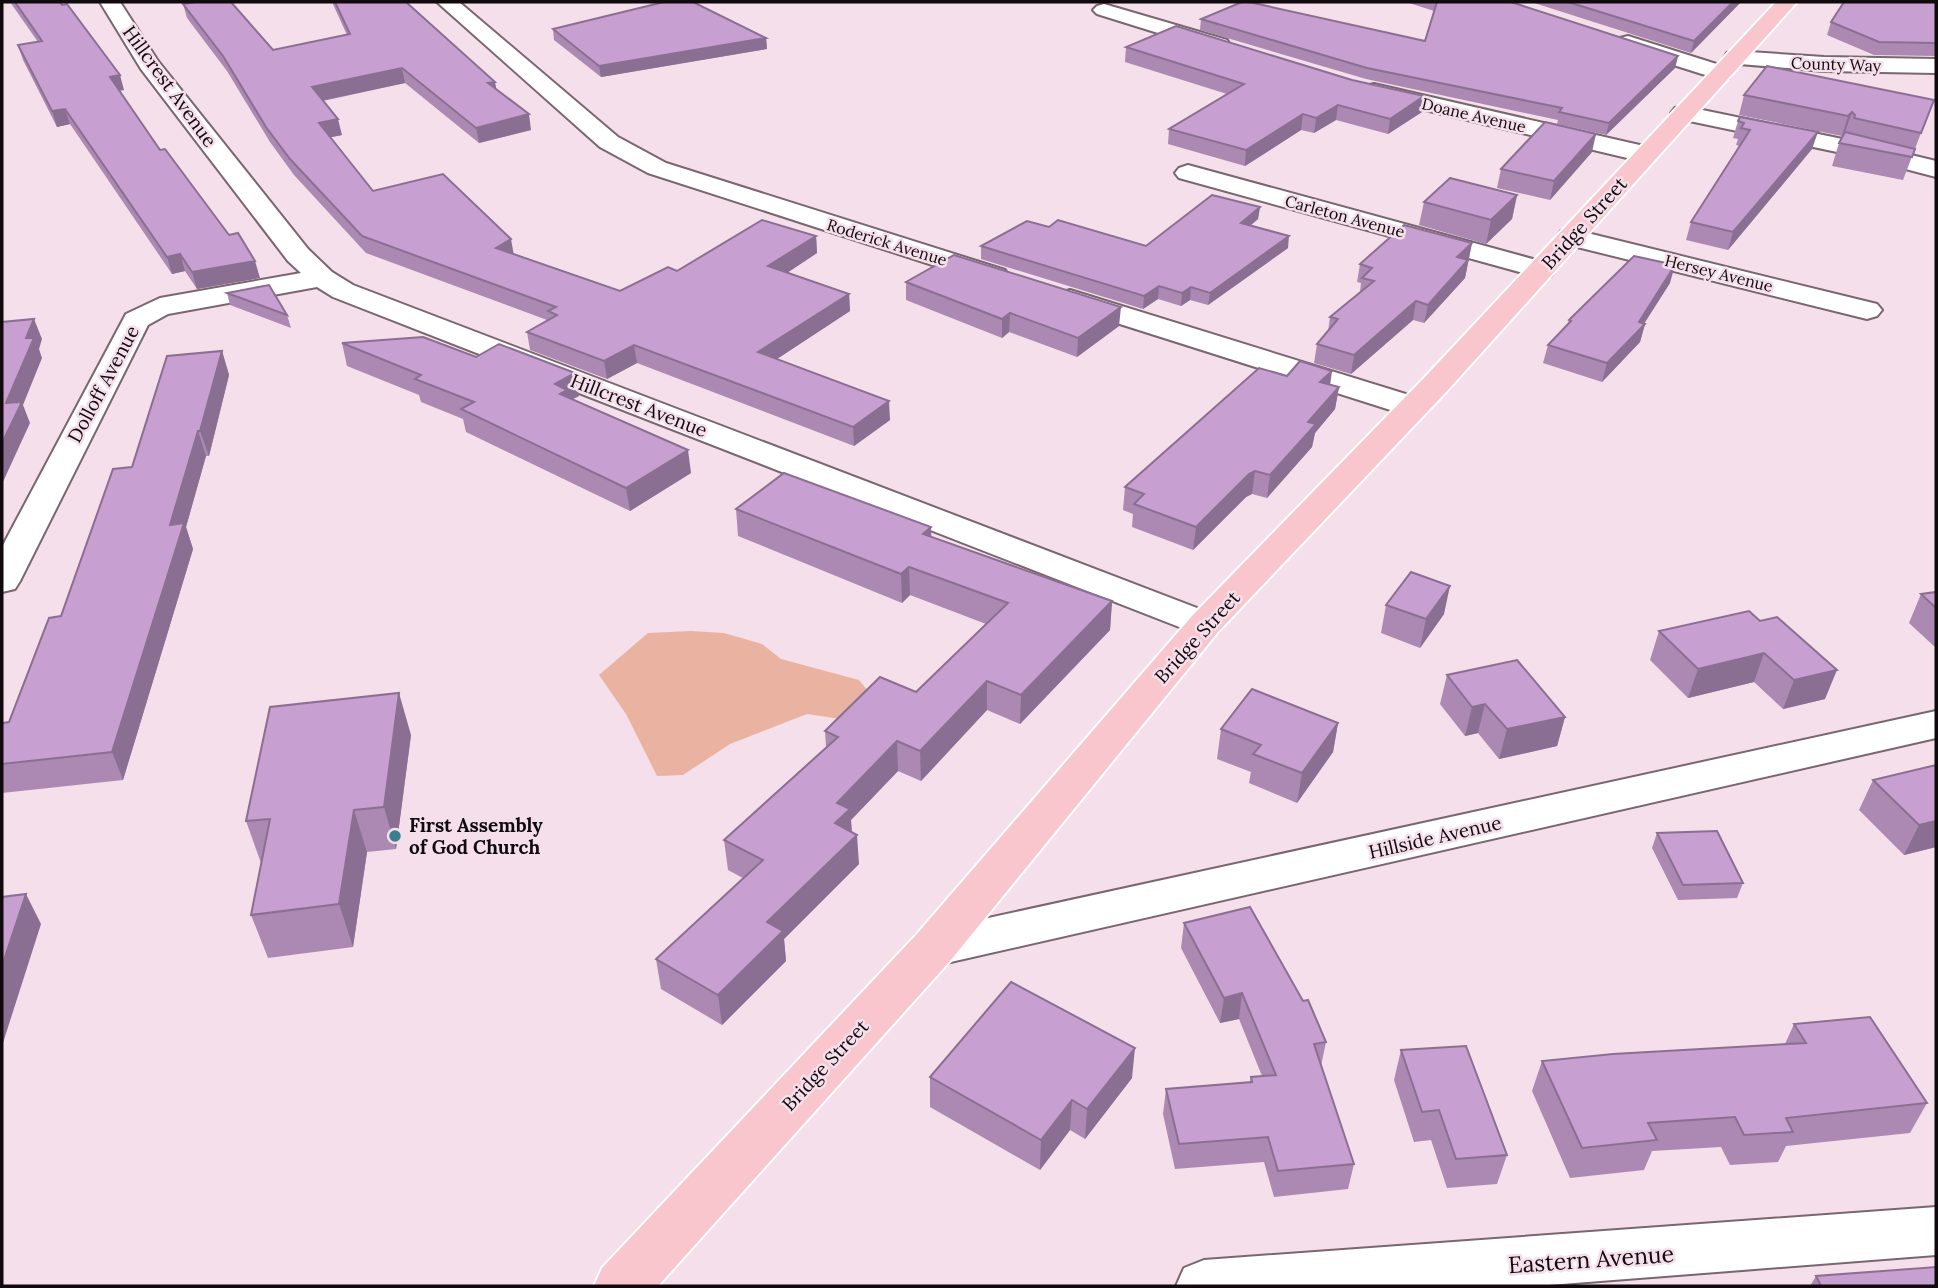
<svg xmlns="http://www.w3.org/2000/svg" width="1938" height="1288" font-family="Lora,serif">
<style>
.green{fill:#eab3a1}
.lines{fill:none;stroke-linecap:round;stroke-linejoin:round}
.minor-casing{stroke:#79666f;stroke-width:4}
.major-casing{stroke:#fff;stroke-width:4}
.minor{fill:#fff;fill-rule:evenodd}
.major{fill:#f8c6cc;fill-rule:evenodd}
.wall{fill:#ab89b3}
.shaded-wall{fill:#8b6f92}
.building{fill:#c79fd0;stroke:#8b6f92;stroke-width:2}
.poi-dot{fill:#3b7e8e;stroke:#f5dfea;stroke-width:2.5}
.labels{text-anchor:middle;dominant-baseline:central;stroke-width:5;stroke-linejoin:round;paint-order:stroke}
.far-street-label{font-size:16px;fill:#10090d;stroke:#f5dfea}
.street-label{font-size:19px;fill:#10090d;stroke:#f5dfea}
.poi-label{font-size:19px;font-weight:bold;fill:#10090d;stroke:#f5dfea;text-anchor:start}
.near-street-label{font-size:23px;fill:#10090d;stroke:#f5dfea}
</style>
<rect width="100%" height="100%" fill="#f5dfea"/>
<!-- green -->
<polygon class="green" points="691,631 724,633 762,644 781,659 859,680 876,701 861,722 807,714 730,744 683,775 657,776 626,714 599,675 648,633"/>
<g class="lines">
<!-- minor casing -->
<g class="minor-casing">
<g id="minor">
<polygon points="100,2 120,2 158,61 308,249 332,272 353,285 1218,616 1224,624 1218,632 1205,636 1192,632 333,297 317,287 168,314 148,325 20,581 15,589 2,592 2,547 126,314 160,298 301,273 288,261 141,69"/>
<polygon points="437,2 459,2 618,137 666,163 1005,270 1009,276 1005,282 995,285 985,282 648,173 600,147"/>
<polygon points="1104,4 1227,40 1230,45 1227,50 1219,52 1097,14 1093,10 1097,6"/>
<polygon points="1628,36 1729,68 1732,73 1729,78 1721,80 1620,48 1617,43 1620,38"/>
<polygon points="1735,51 1824,57 1936,59 1936,73 1824,71 1727,63 1724,58 1727,53"/>
<polygon points="1374,84 1644,146 1653,149 1657,154 1653,159 1644,162 1366,96 1362,91 1366,86"/>
<polygon points="1683,106 1857,142 1936,161 1936,177 1856,156 1675,118 1671,113 1675,108"/>
<polygon points="1188,165 1551,264 1555,270 1551,276 1541,278 1179,178 1175,173 1179,168"/>
<polygon points="1571,229 1877,304 1882,310 1877,316 1867,319 1561,243 1557,237 1561,231"/>
<polygon points="1070,290 1425,400 1430,407 1425,414 1414,417 1403,414 1060,305 1055,299 1060,293"/>
<polygon points="1936,711 1936,738 933,966 916,961 910,948 916,935 933,930"/>
<polygon points="1936,1207 1936,1255 1536,1286 1176,1286 1184,1268 1204,1260"/>
</g>
</g>
<!-- major casing -->
<g class="major-casing">
<polygon id="major" points="1776,2 1797,2 1447,391 1218,632 950,961 658,1286 594,1286 602,1268 916,935 1192,616 1425,377"/>
</g>
<!-- minor -->
<use href="#minor" class="minor"/>
<!-- major -->
<use href="#major" class="major"/>
</g>
<!-- wall -->
<g class="wall">
<polygon points="10,2 60,2 124,90 119,91 160,150 260,278 197,289 185,271 172,274 70,124 57,127 23,60 18,45 38,42"/>
<polygon points="332,2 406,2 496,90 531,130 479,143 405,83 323,101 342,135 330,137 373,191 514,254 620,291 677,271 816,236 817,253 787,273 849,294 850,311 777,359 890,420 854,446 637,363 607,379 530,350 527,332 547,320 366,253 294,175 270,142 227,71 187,18 183,4 273,50 347,35"/>
<polygon points="1406,2 1511,2 1678,56 1675,68 1606,135 1557,124 1558,120 1366,79 1200,30 1201,19 1425,41 1434,11"/>
<polygon points="1531,2 1741,2 1691,53"/>
<polygon points="1936,2 1935,56 1874,55 1827,35 1831,22"/>
<polygon points="553,29 766,38 767,49 601,77 554,40"/>
<polygon points="1126,47 1422,112 1388,134 1336,120 1314,133 1301,130 1245,166 1168,144 1169,129 1227,94 1125,62"/>
<polygon points="1744,95 1926,120 1903,180 1832,166 1839,143 1845,133 1842,136 1739,115"/>
<polygon points="1740,117 1812,149 1728,250 1686,240 1691,222 1740,146 1736,145 1738,139 1733,138 1738,121"/>
<polygon points="1592,152 1550,200 1497,188 1501,169"/>
<polygon points="1517,195 1512,219 1486,244 1419,225 1424,202"/>
<polygon points="1260,207 1258,219 1251,225 1288,248 1208,305 1190,300 1181,306 1158,299 1143,309 981,259 981,246 1049,227 1146,246"/>
<polygon points="1472,243 1465,278 1424,323 1413,320 1351,374 1314,363 1317,344 1328,332 1330,317 1360,292 1361,283 1357,282 1360,264"/>
<polygon points="906,282 1119,326 1077,357 1009,332 1002,338 906,300"/>
<polygon points="1670,283 1644,324 1645,324 1640,342 1602,382 1543,363 1548,345 1568,324 1569,320"/>
<polygon points="227,293 287,315 291,328 230,305"/>
<polygon points="342,343 579,396 573,399 691,473 630,511 466,432 463,419 421,402 419,395 347,366"/>
<polygon points="222,351 229,375 209,456 206,456 186,527 193,549 123,780 2,793 2,725 9,722 132,467"/>
<polygon points="1287,376 1339,387 1335,409 1315,433 1312,447 1267,498 1252,494 1246,497 1193,550 1132,527 1133,514 1123,510 1125,487"/>
<polygon points="736,509 932,537 1112,601 1110,630 1020,724 987,710 921,781 898,771 851,820 852,832 859,864 784,939 786,961 722,1025 661,989 656,959 743,878 728,870 724,840 826,747 825,731 916,692 986,624 910,595 902,603 738,536"/>
<polygon points="1936,592 1936,648 1909,623 1921,594"/>
<polygon points="1386,605 1444,614 1420,648 1381,633"/>
<polygon points="1749,611 1825,699 1783,709 1754,682 1688,698 1650,660 1659,631"/>
<polygon points="1447,675 1565,717 1557,746 1499,759 1478,733 1465,736 1440,704"/>
<polygon points="1338,723 1333,752 1297,803 1249,783 1251,772 1217,759 1221,729"/>
<polygon points="411,735 396,849 367,852 353,947 268,958 251,915 261,863 246,821"/>
<polygon points="1936,765 1936,847 1904,855 1859,810 1873,780"/>
<polygon points="1657,833 1743,883 1737,898 1678,900 1652,848"/>
<polygon points="1184,923 1326,1042 1321,1066 1354,1164 1348,1189 1274,1197 1264,1162 1175,1169 1163,1114 1166,1089 1250,1082 1251,1077 1262,1076 1239,1019 1220,1023 1181,948"/>
<polygon points="1794,1024 1927,1103 1910,1133 1786,1146 1778,1162 1730,1165 1721,1147 1652,1151 1644,1170 1570,1178 1532,1091 1542,1061 1785,1044"/>
<polygon points="1401,1050 1507,1155 1497,1184 1447,1188 1431,1140 1414,1142 1394,1080"/>
<polygon points="930,1077 1132,1078 1085,1139 1070,1130 1040,1170 930,1107"/>
<polygon points="1816,1276 1936,1286 1810,1286"/>
</g>
<!-- shaded-wall -->
<g class="shaded-wall">
<polygon points="1733,2 1741,2 1691,53 1694,41"/>
<polygon points="766,38 767,49 601,77 599,66"/>
<polygon points="1678,56 1675,68 1606,135 1609,123"/>
<polygon points="402,68 405,83 315,102 312,87"/>
<polygon points="120,75 124,90 115,91 110,77"/>
<polygon points="495,82 498,97 488,83"/>
<polygon points="1424,96 1422,112 1388,134 1390,119"/>
<polygon points="1338,105 1336,120 1314,133 1316,118"/>
<polygon points="65,109 70,124 57,127 52,111"/>
<polygon points="1852,112 1845,132 1842,136 1848,116"/>
<polygon points="529,114 531,130 479,143 476,128"/>
<polygon points="1303,114 1301,130 1245,166 1246,150"/>
<polygon points="338,119 342,135 323,139 319,123"/>
<polygon points="1818,132 1812,149 1728,250 1733,232"/>
<polygon points="1596,134 1592,152 1550,200 1554,181"/>
<polygon points="1517,195 1512,219 1486,244 1491,220"/>
<polygon points="1260,207 1258,219 1239,235 1241,223"/>
<polygon points="816,236 817,253 770,284 768,266"/>
<polygon points="1289,236 1288,248 1208,305 1210,293"/>
<polygon points="511,239 514,256 496,248"/>
<polygon points="1472,243 1465,278 1424,323 1428,305 1457,257"/>
<polygon points="180,254 185,271 172,274 167,257"/>
<polygon points="255,261 260,278 197,289 192,272"/>
<polygon points="1675,265 1670,283 1641,328 1645,324 1640,342 1602,382 1607,363 1639,322"/>
<polygon points="1159,286 1158,299 1143,309 1144,296"/>
<polygon points="1191,287 1190,300 1181,306 1182,293"/>
<polygon points="849,294 850,311 760,370 758,352"/>
<polygon points="1416,301 1413,320 1351,374 1354,355"/>
<polygon points="1121,307 1119,326 1077,357 1078,338"/>
<polygon points="1010,313 1009,332 1002,338 1002,319"/>
<polygon points="34,319 42,339 39,349 42,358 23,405 30,423 2,484 2,443 6,403 26,338"/>
<polygon points="634,345 637,363 607,379 604,361"/>
<polygon points="222,351 229,375 209,456 200,431"/>
<polygon points="1332,371 1329,393 1320,382"/>
<polygon points="575,373 579,396 569,401 571,412 555,384"/>
<polygon points="1339,387 1335,409 1315,433 1312,447 1267,498 1270,475 1308,422"/>
<polygon points="889,401 890,420 854,446 853,427"/>
<polygon points="198,431 206,456 186,527 193,549 123,780 112,752 170,525"/>
<polygon points="688,450 691,473 630,511 626,488"/>
<polygon points="1255,471 1252,494 1246,497 1193,550 1196,527 1249,474"/>
<polygon points="931,527 932,555 923,534"/>
<polygon points="909,567 910,595 902,603 901,574"/>
<polygon points="1450,586 1444,614 1420,648 1426,619"/>
<polygon points="1112,601 1110,630 1020,724 1021,695"/>
<polygon points="1764,653 1754,682 1688,698 1698,669"/>
<polygon points="1837,670 1825,699 1783,709 1794,680"/>
<polygon points="987,681 987,710 921,781 920,751"/>
<polygon points="399,693 411,735 396,849 384,807"/>
<polygon points="1485,704 1478,733 1465,736 1472,707"/>
<polygon points="1565,717 1557,746 1499,759 1507,729"/>
<polygon points="1338,723 1333,752 1297,803 1302,773"/>
<polygon points="897,741 898,771 851,820 852,839 835,823 837,803"/>
<polygon points="354,810 367,852 353,947 339,904"/>
<polygon points="1936,821 1936,847 1904,855 1919,825"/>
<polygon points="857,835 859,864 784,939 786,961 722,1025 718,995 767,922"/>
<polygon points="26,894 41,924 2,1046 2,966"/>
<polygon points="1242,993 1239,1019 1220,1023 1224,998"/>
<polygon points="1135,1048 1132,1078 1085,1139 1087,1109"/>
<polygon points="1072,1100 1070,1130 1040,1170 1041,1140"/>
</g>
<!-- building -->
<g class="building">
<polygon points="15,2 60,2 62,5 67,4 120,75 110,77 160,150 165,149 229,235 238,233 255,261 192,272 180,254 167,257 65,109 52,111 18,45 42,41"/>
<polygon points="196,2 231,2 273,50 350,34 335,2 406,2 495,82 488,83 529,114 476,128 402,68 312,87 338,119 319,123 373,191 443,174 511,239 496,248 620,291 668,267 677,271 762,220 816,236 768,266 849,294 758,352 889,401 853,427 634,345 604,361 527,332 557,315 548,311 556,307 362,236 290,159 266,127 223,56 183,4"/>
<polygon points="664,2 693,2 766,38 599,66 553,29"/>
<polygon points="1242,2 1249,2 1425,41 1437,2 1511,2 1678,56 1609,123 1559,112 1562,108 1367,68 1201,19"/>
<polygon points="1568,2 1733,2 1694,41"/>
<polygon points="1844,2 1936,2 1936,43 1879,42 1831,22"/>
<polygon points="1176,26 1352,80 1424,96 1390,119 1338,105 1316,118 1303,114 1246,150 1169,129 1244,84 1126,47"/>
<polygon points="1767,66 1934,100 1921,133 1854,118 1855,115 1852,112 1848,116 1744,95"/>
<polygon points="1740,117 1818,132 1733,232 1691,222 1750,130 1741,128 1744,123 1738,121"/>
<polygon points="1545,122 1596,134 1554,181 1501,169"/>
<polygon points="1845,132 1915,149 1912,157 1839,143"/>
<polygon points="1450,178 1517,195 1491,220 1424,202"/>
<polygon points="1212,195 1260,207 1241,223 1289,236 1210,293 1191,287 1182,293 1159,286 1144,296 981,246 1027,221 1049,227 1058,220 1146,246"/>
<polygon points="1404,225 1472,243 1457,257 1468,260 1428,305 1416,301 1354,355 1317,344 1338,319 1330,317 1374,281 1362,278 1372,268 1360,264"/>
<polygon points="954,255 1121,307 1078,338 1010,313 1002,319 906,282"/>
<polygon points="1634,256 1675,265 1639,322 1645,324 1607,363 1548,345 1571,321 1569,320"/>
<polygon points="269,285 287,315 227,293"/>
<polygon points="34,319 26,338 34,338 6,403 22,402 2,443 2,322"/>
<polygon points="423,337 476,357 499,344 575,373 555,384 567,390 560,394 688,450 626,488 461,409 474,402 415,379 421,375 342,343"/>
<polygon points="222,351 200,431 198,431 170,525 184,523 112,752 2,764 2,725 3,723 9,722 49,618 61,616 113,469 132,467 167,356"/>
<polygon points="1300,361 1332,371 1320,382 1339,387 1308,422 1316,424 1270,475 1255,471 1249,474 1196,527 1134,504 1144,494 1125,487 1259,368 1287,376"/>
<polygon points="784,473 931,527 923,534 1112,601 1021,695 987,681 920,751 897,741 837,803 850,809 835,823 857,835 767,922 783,931 718,995 656,959 763,860 724,840 838,737 825,731 880,677 916,692 1008,603 909,567 901,574 736,509"/>
<polygon points="1411,572 1450,586 1426,619 1386,605"/>
<polygon points="1936,592 1936,608 1921,594"/>
<polygon points="1749,611 1760,621 1777,617 1837,670 1794,680 1764,653 1698,669 1659,631"/>
<polygon points="1517,660 1565,717 1507,729 1485,704 1472,707 1447,675"/>
<polygon points="1252,689 1338,723 1302,773 1253,754 1261,745 1221,729"/>
<polygon points="399,693 384,807 354,810 339,904 251,915 270,819 246,821 270,707"/>
<polygon points="1936,765 1936,821 1919,825 1873,780"/>
<polygon points="1717,831 1743,883 1683,885 1657,833"/>
<polygon points="26,894 2,966 2,897"/>
<polygon points="1250,907 1303,1001 1308,1000 1326,1042 1314,1044 1354,1164 1278,1171 1268,1137 1179,1144 1166,1089 1252,1082 1251,1077 1276,1075 1242,993 1224,998 1184,923"/>
<polygon points="1011,982 1135,1048 1087,1109 1072,1100 1041,1140 930,1077"/>
<polygon points="1870,1017 1927,1103 1786,1118 1793,1132 1744,1135 1735,1117 1648,1123 1657,1140 1582,1148 1542,1061 1613,1054 1806,1043 1794,1024"/>
<polygon points="1466,1046 1507,1155 1456,1159 1439,1110 1422,1112 1401,1050"/>
<polygon points="1936,1267 1936,1286 1821,1286 1816,1276"/>
</g>
<!-- markers -->
<circle class="poi-dot" cx="395" cy="836" r="7"/>
<g class="labels">
<!-- far-street labels -->
<g class="far-street-label">
<text transform="translate(1836 64) rotate(2)">County Way</text>
<text transform="translate(1474 115) rotate(13)">Doane Avenue</text>
<text transform="translate(1345 216) rotate(15)">Carleton Avenue</text>
<text transform="translate(887 242) rotate(17)">Roderick Avenue</text>
<text transform="translate(1719 273) rotate(14)">Hersey Avenue</text>
</g>
<!-- street labels -->
<g class="street-label">
<text transform="translate(170 86) rotate(54)">Hillcrest Avenue</text>
<text transform="translate(1584 223) rotate(-48)">Bridge Street</text>
<text transform="translate(103 384) rotate(-62)">Dolloff Avenue</text>
<text transform="translate(639 405) rotate(21)">Hillcrest Avenue</text>
<text transform="translate(1197 637) rotate(-48)">Bridge Street</text>
<text transform="translate(1435 837) rotate(-13)">Hillside Avenue</text>
<text transform="translate(825 1065) rotate(-47)">Bridge Street</text>
</g>
<!-- poi labels -->
<g class="poi-label">
<text x="409" y="825">First Assembly<tspan x="409" dy="22">of God Church</tspan></text>
</g>
<!-- near-street labels -->
<g class="near-street-label">
<text transform="translate(1591 1259) rotate(-4)">Eastern Avenue</text>
</g>
</g>
<!-- border -->
<rect width="1938" height="1288" fill="none" stroke="#10090d" stroke-width="7"/>
</svg>
